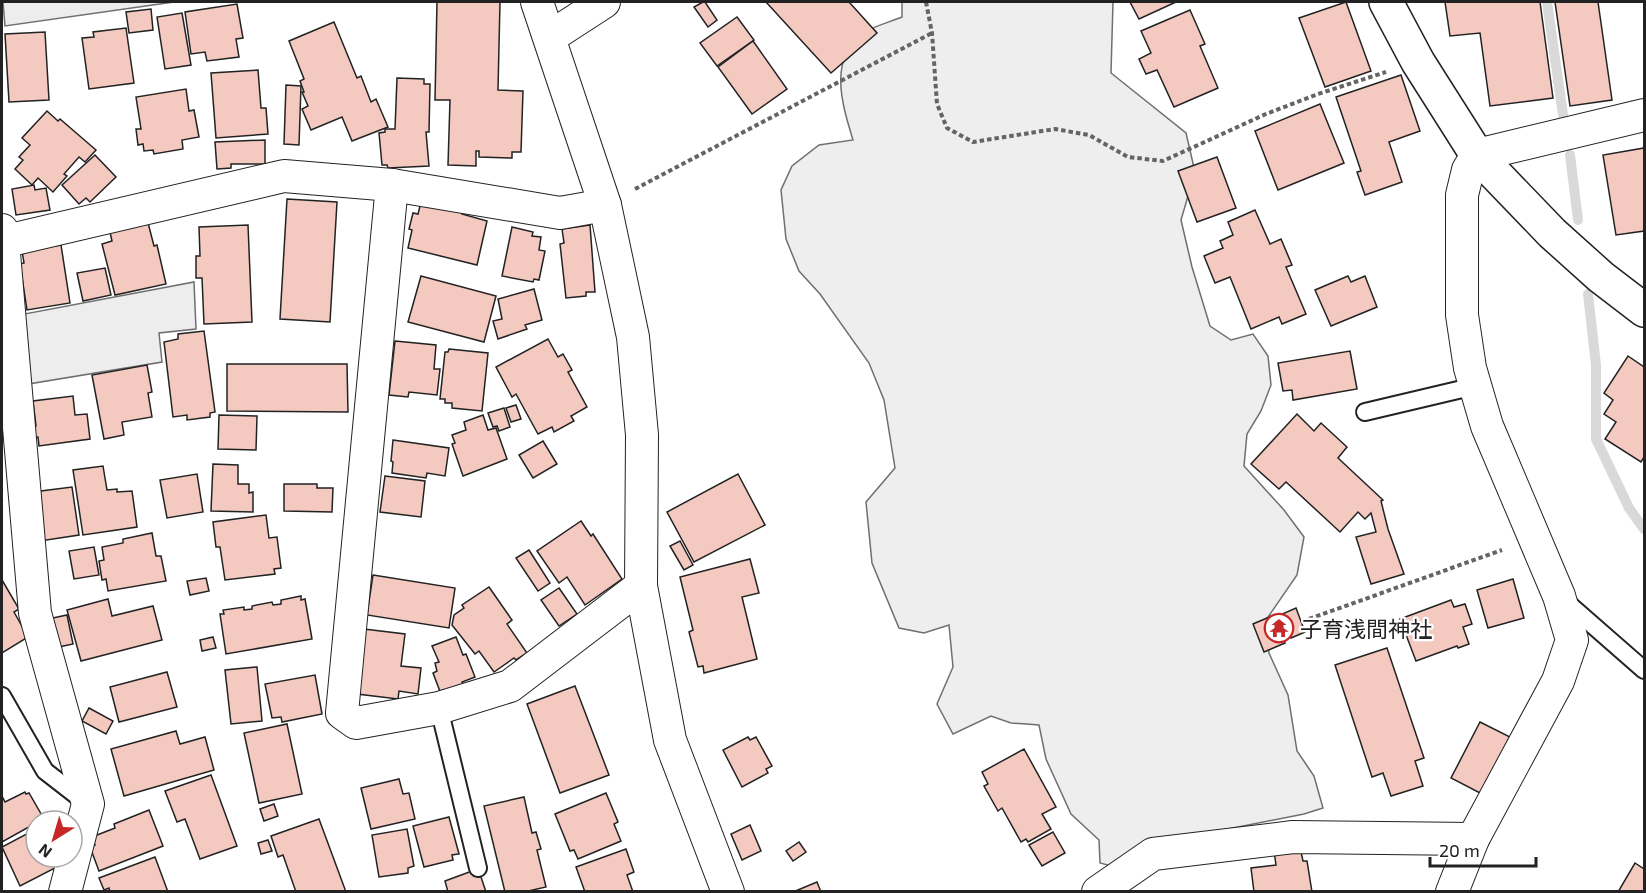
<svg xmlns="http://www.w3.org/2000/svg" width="1646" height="893" font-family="'Exo 2','Noto Sans JP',sans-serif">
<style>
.green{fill:#eee;stroke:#6f6f6f;stroke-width:1.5}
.parking{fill:#ededed;stroke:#6f6f6f;stroke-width:1.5}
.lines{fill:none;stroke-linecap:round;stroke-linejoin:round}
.stream{stroke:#d9d9d9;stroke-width:10}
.building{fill:#f3c9c0;stroke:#222;stroke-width:1.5}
.lane-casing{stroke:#222;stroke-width:20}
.street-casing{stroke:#222;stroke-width:34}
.secondary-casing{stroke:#222;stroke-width:36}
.path{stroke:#646464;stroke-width:4;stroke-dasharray:4.5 3;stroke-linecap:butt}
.lane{stroke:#fff;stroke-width:16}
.street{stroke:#fff;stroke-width:32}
.secondary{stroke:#fff;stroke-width:33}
.labels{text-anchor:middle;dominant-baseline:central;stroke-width:4.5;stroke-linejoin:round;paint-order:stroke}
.poi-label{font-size:22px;fill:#222;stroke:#fff;text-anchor:start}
</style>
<rect width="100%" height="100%" fill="#fff"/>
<!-- green -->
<path class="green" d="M902,2H1113L1111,73L1186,133L1195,172L1181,220L1192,267L1210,326L1231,340L1253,334L1268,356L1271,385L1261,411L1247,434L1244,466L1284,510L1304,537L1297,575L1264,623L1269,653L1288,695L1297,751L1314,776L1323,808L1304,814L1223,830L1115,867L1100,863L1099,840L1071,814L1046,759L1039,725L1011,723L991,716L953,734L937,704L953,667L949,625L924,633L899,628L872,563L866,502L895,468L884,400L869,363L820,294L799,271L786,239L781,190L792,166L819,145L853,140C842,104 828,59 863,33C874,26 890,22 902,17Z"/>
<!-- parking -->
<g class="parking">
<polygon points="3,2 174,2 5,26"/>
<polygon points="194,282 196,329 159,333 162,362 22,385 19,315"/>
</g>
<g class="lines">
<!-- stream -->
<g class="stream">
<polyline points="1547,2 1563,115"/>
<polyline points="1570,155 1578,220"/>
<polyline points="1588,294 1596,365 1596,439 1629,508 1644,529"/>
</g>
</g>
<!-- building -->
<g class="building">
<polygon points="437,2 500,2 498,90 523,91 521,152 512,152 512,158 479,157 479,151 476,151 476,166 448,165 450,100 435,100"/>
<polygon points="703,2 705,2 717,20 708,27 694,7"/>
<polygon points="766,2 849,2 877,33 831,73"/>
<polygon points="1130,2 1176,2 1139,19"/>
<polygon points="1346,2 1371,71 1325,87 1299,18"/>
<polygon points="1445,2 1540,2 1553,98 1490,106 1480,33 1450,36"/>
<polygon points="1555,2 1598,2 1612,100 1570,106"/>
<polygon points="237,4 243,38 236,39 239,57 207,61 205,52 191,54 185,12"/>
<polygon points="151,9 153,30 129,33 126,12"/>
<polygon points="1190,10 1205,44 1200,46 1218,88 1174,107 1157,70 1146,74 1139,59 1151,53 1141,31"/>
<polygon points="182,13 191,65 165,69 157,17"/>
<polygon points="737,17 754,40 717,66 700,43"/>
<polygon points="334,22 357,78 361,76 371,102 376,99 388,127 352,141 342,117 311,130 302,109 308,106 302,92 304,92 300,81 304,79 289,41"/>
<polygon points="126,28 134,83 89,89 82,38 94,37 93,32"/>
<polygon points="45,32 49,100 9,102 5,34"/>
<polygon points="753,41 787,89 752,114 718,67"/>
<polygon points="258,70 261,108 266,108 268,134 216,138 211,73"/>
<polygon points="1401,75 1420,131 1389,142 1402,182 1365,195 1357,172 1361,171 1336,97"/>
<polygon points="397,78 424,79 424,84 430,84 429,132 426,132 429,166 388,168 387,165 382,165 379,133 385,132 385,129 395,129"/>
<polygon points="286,85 301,86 299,145 284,144"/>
<polygon points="186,89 189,111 194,110 199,137 182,140 183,149 154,154 153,150 144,151 143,144 138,145 136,129 141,129 136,97"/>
<polygon points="1320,104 1344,163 1278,190 1255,131"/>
<polygon points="47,111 58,121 60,119 96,150 85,162 79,157 64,174 67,176 53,192 38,178 32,185 15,169 23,160 19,157 30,145 22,138"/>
<polygon points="265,140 265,164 231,164 231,168 217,169 215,142"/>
<polygon points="1644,148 1644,231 1616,235 1603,155"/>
<polygon points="95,155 116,177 90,202 86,198 79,204 62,185"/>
<polygon points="1217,157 1236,208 1197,222 1178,171"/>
<polygon points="34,185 35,190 46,188 50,210 16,215 12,189"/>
<polygon points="287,199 337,202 330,322 280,319"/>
<polygon points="421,202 463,209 462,214 487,221 477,265 408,248 412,230 409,229 413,213 418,214"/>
<polygon points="1255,210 1270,244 1281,239 1292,265 1286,267 1306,314 1282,324 1279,317 1251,329 1230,277 1215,283 1204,256 1223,248 1220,241 1233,235 1228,222"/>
<polygon points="146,215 154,246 157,245 166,284 115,295 102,244 112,241 108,223"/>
<polygon points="248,225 252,322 204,324 202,278 196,278 196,256 200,256 199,227"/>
<polygon points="590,225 595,292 586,292 586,296 566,298 560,244 564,243 562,229"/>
<polygon points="512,227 533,232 532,236 541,237 539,250 545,251 539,280 534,279 533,282 502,276"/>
<polygon points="61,245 70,303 27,310 20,264 24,263 22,251"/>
<polygon points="105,268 111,295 83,301 77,273"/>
<polygon points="421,276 496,296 484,342 408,322"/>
<polygon points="1348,276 1351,282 1365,276 1377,307 1331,326 1315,290"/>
<polygon points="534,289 542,320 525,325 527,329 498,339 493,321 502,319 498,299"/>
<polygon points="204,331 215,412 210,413 210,417 187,420 187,415 173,417 164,342 178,339 178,334"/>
<polygon points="548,339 558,357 563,354 572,370 568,372 587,407 571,416 574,421 554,432 552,427 538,434 516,394 512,397 496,367"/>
<polygon points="395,341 436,345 434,369 440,369 437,395 409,392 408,397 389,395"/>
<polygon points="449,349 488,353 482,411 452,408 452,403 445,403 445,399 440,399 445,352 448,352"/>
<polygon points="1350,351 1357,389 1293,400 1292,390 1283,391 1278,363"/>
<polygon points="1628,356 1644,367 1644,457 1641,462 1605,439 1616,422 1604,414 1613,400 1604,393"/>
<polygon points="227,364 347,364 348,412 227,411"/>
<polygon points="147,365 152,392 148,393 152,417 122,422 124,435 104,439 92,375"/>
<polygon points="73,396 75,415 87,414 90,439 39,446 38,437 32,438 30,427 36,426 33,401"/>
<polygon points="516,405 521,419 511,422 506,408"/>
<polygon points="504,408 510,427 499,431 497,426 493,427 488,413"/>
<polygon points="1297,414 1314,431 1321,423 1347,447 1338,458 1383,500 1381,501 1388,529 1404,574 1371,584 1356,537 1376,532 1371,513 1365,519 1358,512 1340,532 1286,482 1279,489 1251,464"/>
<polygon points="219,415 257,416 256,450 218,449"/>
<polygon points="483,415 488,430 496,428 507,459 463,476 452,444 455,443 452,435 466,430 464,422"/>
<polygon points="393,440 449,448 445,476 427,473 426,478 392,473 393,462 391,461"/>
<polygon points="543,441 557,464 533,478 519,455"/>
<polygon points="213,464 238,465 238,484 249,484 249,493 253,492 253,512 211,511"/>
<polygon points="103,466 107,490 117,489 117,492 132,491 137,527 83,535 73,470"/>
<polygon points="197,474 203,512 167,518 160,480"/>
<polygon points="738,474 765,525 694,562 667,512"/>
<polygon points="385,476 425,481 421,517 380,512"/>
<polygon points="284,484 317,484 317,488 333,488 332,512 284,511"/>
<polygon points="72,487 79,535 40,541 33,492"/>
<polygon points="266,515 269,538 277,537 281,568 274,569 275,574 225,580 220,547 216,547 213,522"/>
<polygon points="581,521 591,536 593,534 622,579 585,605 567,577 559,583 537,551"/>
<polygon points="152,533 156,556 161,556 166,581 108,591 106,579 102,580 99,561 104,560 102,547 123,543 123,539"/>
<polygon points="680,541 693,565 684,570 670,546"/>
<polygon points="94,547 99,575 74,579 69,551"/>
<polygon points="529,550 550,583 538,591 516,558"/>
<polygon points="750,559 759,593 742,597 757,659 704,673 703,666 698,667 689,632 693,630 680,577"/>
<polygon points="373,575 455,588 449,628 367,615"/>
<polygon points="206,578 209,591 190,595 187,581"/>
<polygon points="1513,579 1524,618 1488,628 1477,590"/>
<polygon points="2,580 19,609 14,612 28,637 2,653"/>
<polygon points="489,587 512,620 507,624 527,653 516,660 514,658 494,672 479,651 475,654 452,625 454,615 464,608 462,605"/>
<polygon points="559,588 577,614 559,626 541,600"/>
<polygon points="301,596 301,600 305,599 312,639 226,654 220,614 224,614 223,610 244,607 244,610 252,609 252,606 272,602 273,605 281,604 281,600"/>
<polygon points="108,599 112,616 153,606 162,640 81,661 67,610"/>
<polygon points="1451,600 1454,607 1465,604 1472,624 1463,627 1469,644 1458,648 1457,646 1416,661 1400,619"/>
<polygon points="1296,608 1305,632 1291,638 1289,635 1283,637 1285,643 1264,652 1253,624 1274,615 1276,620 1282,618 1280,615"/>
<polygon points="67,615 73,644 54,648 48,619"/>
<polygon points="364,629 405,634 401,666 421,668 418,694 399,691 398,699 357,694"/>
<polygon points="213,637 216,648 202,651 200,640"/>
<polygon points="456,637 463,655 466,654 475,677 462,682 464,685 441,694 433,673 437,671 435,663 439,662 432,646"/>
<polygon points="1387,648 1424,758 1415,761 1423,786 1391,796 1383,773 1372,777 1335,665"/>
<polygon points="257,667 262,721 231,724 225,670"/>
<polygon points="167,672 177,707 119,722 110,687"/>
<polygon points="315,675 322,714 282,722 281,717 272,718 265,684"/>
<polygon points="575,686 609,775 560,793 527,704"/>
<polygon points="89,708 113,721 106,734 82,721"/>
<polygon points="1480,722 1510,737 1480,793 1451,778"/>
<polygon points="287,724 302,794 259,803 244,733"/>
<polygon points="176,731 180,744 205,737 214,770 124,796 111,749"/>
<polygon points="748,737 750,740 756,737 772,766 766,769 768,773 742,787 723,750"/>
<polygon points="1024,749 1056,807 1042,814 1051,829 1028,842 1026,839 1021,842 1002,808 998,811 984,786 988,784 982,772"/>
<polygon points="211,775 237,846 200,859 185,819 177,822 165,791"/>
<polygon points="399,779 403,794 409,793 415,819 371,829 361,788"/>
<polygon points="25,792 26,794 29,793 44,819 36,821 36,823 2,842 2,799 3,798 5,802"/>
<polygon points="606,793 618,822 614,824 621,841 578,859 574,850 570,851 555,814"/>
<polygon points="524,797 532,833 536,832 541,849 537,850 546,887 524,892 505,892 484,806"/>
<polygon points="274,804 278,816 264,821 260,809"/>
<polygon points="149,810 163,846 99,871 90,847 95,845 92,837 115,828 114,824"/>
<polygon points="449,817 459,854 452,855 453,860 424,867 413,826"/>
<polygon points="319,819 346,892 296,892 283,855 278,857 271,836"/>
<polygon points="750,825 761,851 742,860 731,834"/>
<polygon points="36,829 36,857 54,857 50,859 55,868 20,886 2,847"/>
<polygon points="407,829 414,866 408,868 408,873 379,877 372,835"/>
<polygon points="1053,832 1065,853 1042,866 1029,845"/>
<polygon points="268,840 272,851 261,854 258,843"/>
<polygon points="799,842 806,852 793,861 786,851"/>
<polygon points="1300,847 1303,861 1307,861 1312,892 1254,892 1251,868 1276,865 1274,851"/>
<polygon points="626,849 634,872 627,875 633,892 585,892 576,867"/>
<polygon points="155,857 168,892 110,892 109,888 104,890 99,878"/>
<polygon points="1635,863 1644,869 1644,892 1618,892"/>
<polygon points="472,871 474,876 480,874 486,892 448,892 445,881"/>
<polygon points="817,882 821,892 793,892"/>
</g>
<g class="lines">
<!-- lane casing -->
<g class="lane-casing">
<g id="lane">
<polyline points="1365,412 1475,386"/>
<polyline points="1564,600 1644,670"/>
<polyline points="2,696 45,771 85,802"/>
<polyline points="439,708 478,868"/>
</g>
</g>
<!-- street casing -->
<g class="street-casing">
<g id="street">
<polyline points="537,2 605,205 633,337 642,435 641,586 670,740 728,892"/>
<polyline points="550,37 604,2"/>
<polyline points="392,185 342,713 356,723 439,708 510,686 641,586"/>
<polyline points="2,230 35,613 88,804 65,892"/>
<polyline points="2,242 284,176 392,185 560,213 605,205"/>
<polyline points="1098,892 1153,854 1293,837 1473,839"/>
<polyline points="1452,892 1473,839 1558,681 1572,640 1559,596 1487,426 1470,368 1462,315 1462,195 1468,170 1477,155 1644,115"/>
</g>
</g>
<!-- secondary casing -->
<g class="secondary-casing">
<polyline id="secondary" points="1386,2 1418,62 1477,155 1552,233 1601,277 1644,310"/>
</g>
<!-- path -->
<g class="path">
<polyline points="926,2 932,33 937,104 947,128 973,142 1055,129 1089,135 1128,157 1163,161 1266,114 1318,94 1386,72"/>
<polyline points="635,189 932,33"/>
<polyline points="1309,619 1502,550"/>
</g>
<!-- lane -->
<use href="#lane" class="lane"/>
<!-- street -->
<use href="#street" class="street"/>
<!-- secondary -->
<use href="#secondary" class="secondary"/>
</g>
<!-- icons -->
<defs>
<g id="temple-ring" transform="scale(1.5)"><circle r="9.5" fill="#fff" stroke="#c62828" stroke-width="1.5"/><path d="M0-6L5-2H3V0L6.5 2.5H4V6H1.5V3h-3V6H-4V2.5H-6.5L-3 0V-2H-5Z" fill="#c62828"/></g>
</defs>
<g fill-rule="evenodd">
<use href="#temple-ring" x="1279" y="628"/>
</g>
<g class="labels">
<!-- poi labels -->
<g class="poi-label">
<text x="1300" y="628">子育浅間神社</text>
</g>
</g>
<!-- border -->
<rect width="1646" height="893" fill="none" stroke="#222222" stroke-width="6"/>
<!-- north arrow -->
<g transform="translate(54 839) rotate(217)"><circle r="28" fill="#ffffff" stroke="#a7a7a7" stroke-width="1.5"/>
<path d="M0-4.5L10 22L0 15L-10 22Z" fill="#c62828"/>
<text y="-9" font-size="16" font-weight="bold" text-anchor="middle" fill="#222222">N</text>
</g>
<!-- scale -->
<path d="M1430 857v9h106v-9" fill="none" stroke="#222222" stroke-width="3"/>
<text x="1439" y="857" font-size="18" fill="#222222" stroke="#ffffff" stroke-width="4.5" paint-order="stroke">20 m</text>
</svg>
